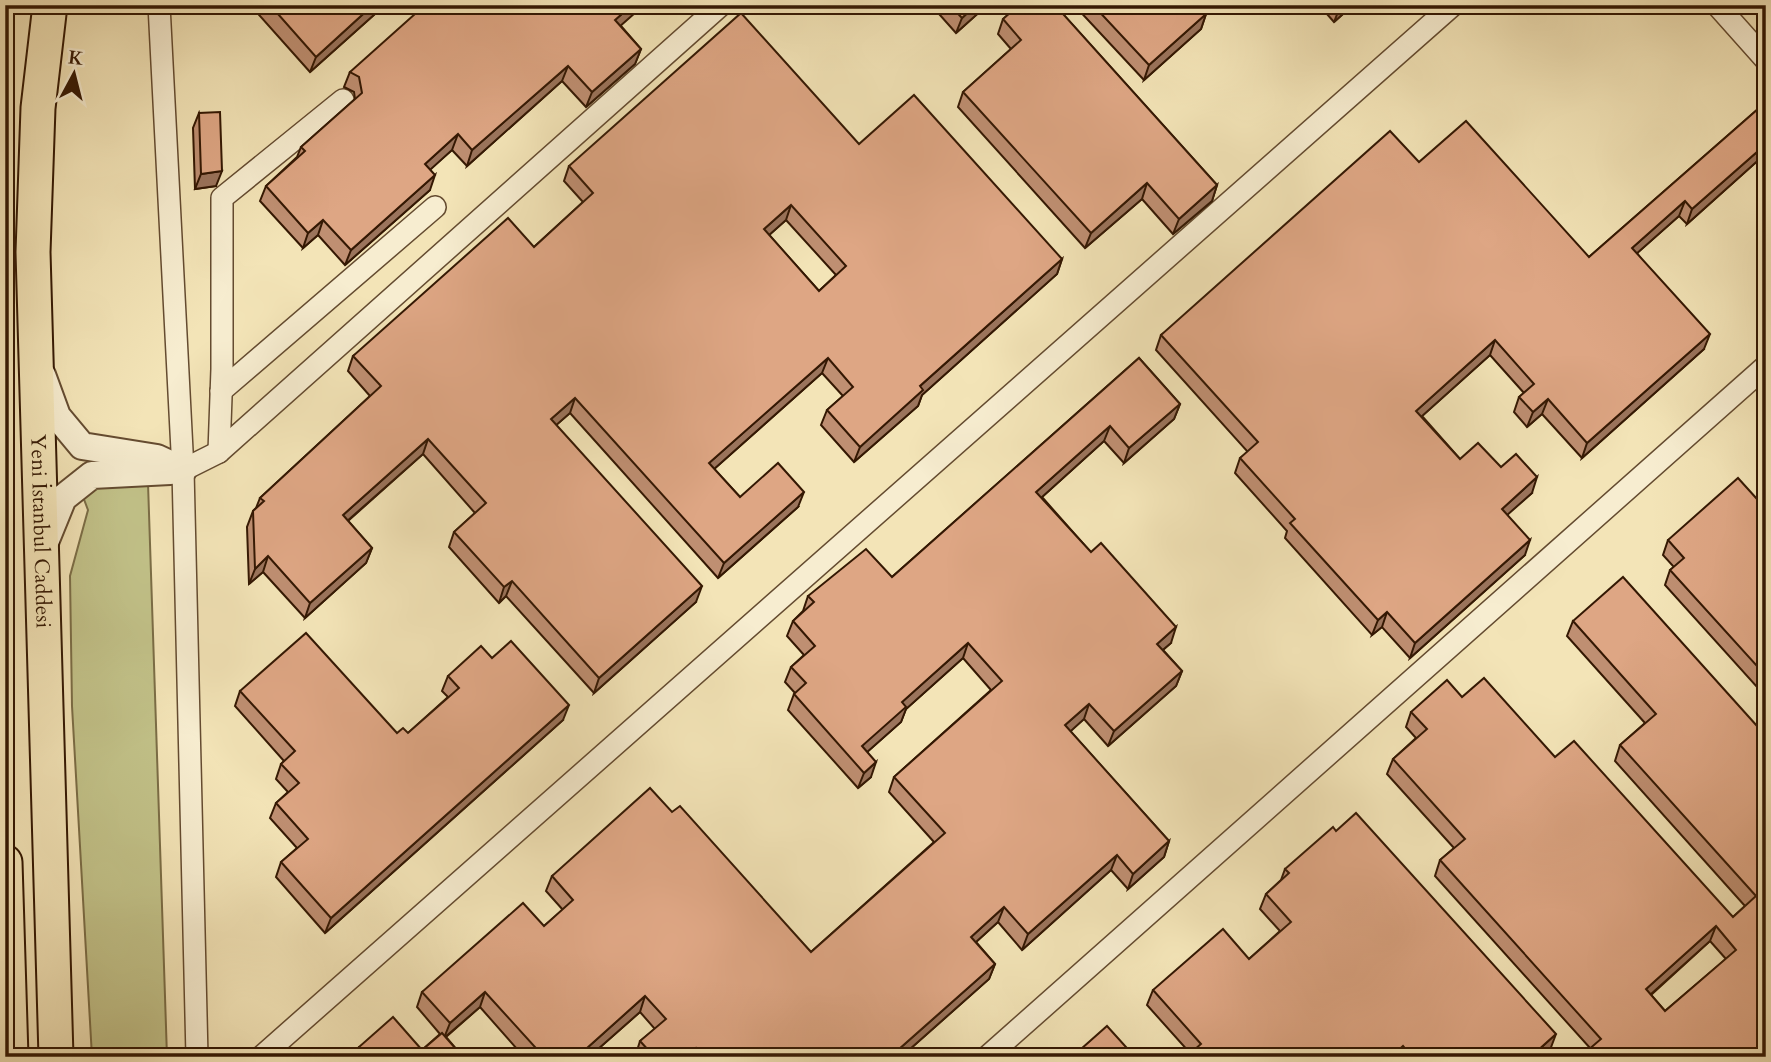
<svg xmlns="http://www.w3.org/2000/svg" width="1771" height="1062" font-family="Cardo,serif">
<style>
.green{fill:#c2c289;stroke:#7b6d46;stroke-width:2}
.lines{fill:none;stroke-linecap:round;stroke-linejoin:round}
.minor-casing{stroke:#644b30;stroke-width:24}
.tertiary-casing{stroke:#644b30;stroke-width:30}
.trunk-casing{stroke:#341803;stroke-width:37}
.minor{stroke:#f7edd0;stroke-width:21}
.tertiary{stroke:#f7edd0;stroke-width:26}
.trunk{stroke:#f3e4b7;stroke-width:33}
.wall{fill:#bf8f72;stroke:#341803;stroke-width:2;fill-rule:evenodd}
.shaded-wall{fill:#9b745c;stroke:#341803;stroke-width:2}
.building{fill:#dea684;stroke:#341803;stroke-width:2;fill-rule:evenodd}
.labels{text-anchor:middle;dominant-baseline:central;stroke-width:6;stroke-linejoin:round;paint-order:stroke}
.street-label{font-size:21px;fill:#341803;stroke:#f7edd0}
</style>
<rect width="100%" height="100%" fill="#f3e4b7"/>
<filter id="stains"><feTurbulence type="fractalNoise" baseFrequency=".00286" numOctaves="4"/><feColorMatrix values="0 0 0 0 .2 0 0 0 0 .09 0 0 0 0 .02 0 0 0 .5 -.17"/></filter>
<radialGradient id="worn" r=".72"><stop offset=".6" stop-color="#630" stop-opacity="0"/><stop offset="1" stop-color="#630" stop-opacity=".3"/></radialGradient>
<!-- green -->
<polygon class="green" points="148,483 167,1057 92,1057 72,706 70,576 88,510 79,486"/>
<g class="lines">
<!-- minor casing -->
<g class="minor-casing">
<g id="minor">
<polyline points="159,5 183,470 197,1057"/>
<polyline points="1717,5 1766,60"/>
<polyline points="221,391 435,207"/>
<polyline points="219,452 222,369 222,198 343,100"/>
<polyline points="183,470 219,452 721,5"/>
<polyline points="261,1057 1453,5"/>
<polyline points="987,1057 1766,366"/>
</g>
</g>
<!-- tertiary casing -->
<g class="tertiary-casing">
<g id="tertiary">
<polyline points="42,375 57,416 82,446 157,458 183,470"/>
<polyline points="43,547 63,498 92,475 170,471"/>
</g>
</g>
<!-- trunk casing -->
<g class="trunk-casing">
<g id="trunk">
<path id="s1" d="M50,5L38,108L33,252L56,1057"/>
<polyline points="5,862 11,1057"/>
</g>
</g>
<!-- minor -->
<use href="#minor" class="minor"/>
<!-- tertiary -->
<use href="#tertiary" class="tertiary"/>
<!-- trunk -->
<use href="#trunk" class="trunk"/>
</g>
<!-- wall -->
<g class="wall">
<polygon points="253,5 385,5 310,72 252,7"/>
<polygon points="931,5 985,5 984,8 956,33"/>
<polygon points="1019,5 1067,5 1060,11 1217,185 1212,201 1173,234 1142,199 1085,248 958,107 963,92 1011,49 998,34 1003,19"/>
<polygon points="1074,5 1198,5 1206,14 1201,29 1144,80"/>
<polygon points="1319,5 1353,5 1334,22"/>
<polygon points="621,26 641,49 635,64 586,107 562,81 467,166 452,150 430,169 430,190 345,265 318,235 303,248 260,201 266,186 297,157 301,147 355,99 354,92 344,87 350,72"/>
<polygon points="1766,102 1766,159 1763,156 1687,224 1679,216 1637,253 1704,349 1582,458 1542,414 1527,427 1514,412 1519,397 1524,393 1490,355 1422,416 1460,459 1501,467 1532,493 1507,514 1525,555 1410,658 1382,627 1372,635 1285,538 1287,531 1235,473 1240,458 1248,452 1156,350 1161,335 1419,162 1589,257"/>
<polygon points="199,113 216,186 195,189 193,128"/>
<path d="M859,144L1062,259L1057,274L922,395L918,406L854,462L821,425L827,410L843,396L822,373L714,469L740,497L798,507L718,578L570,413L556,425L696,602L594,693L506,596L499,603L449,547L454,532L475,513L423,454L348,521L372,548L366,563L305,618L263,572L249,584L247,527L253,511L256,508L260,498L370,396L348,371L353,356L534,247L583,202L564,181L569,166ZM786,220L836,275L819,291L769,235Z"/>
<polygon points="1139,358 1180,404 1174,419 1124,463 1104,441 1042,497 1171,643 1163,650 1182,671 1176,686 1108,746 1084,719 1070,731 1169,841 1164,857 1128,889 1111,870 1022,950 998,922 976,942 995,964 989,979 901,1057 635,1057 640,1041 655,1029 640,1012 589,1057 524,1057 480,1007 446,1037 463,1057 355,1057 359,1047 422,1050 440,1034 417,1007 422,992 544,926 563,910 546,891 552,876 672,812 811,952 934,842 889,792 894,777 991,690 963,658 906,709 901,722 867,752 871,777 858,788 788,710 794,694 795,693 785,682 791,667 804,655 787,636 793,621 803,611 808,596 892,577"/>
<polygon points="1766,509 1766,697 1665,585 1670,570 1674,567 1663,555 1668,540"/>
<path d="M1573,621L1766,736V1057L1590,1048L1435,876L1440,860L1454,848L1387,774L1393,759L1416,738L1406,727L1411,712L1462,697L1555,757L1733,917L1745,906L1615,761L1620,745L1645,723L1567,636ZM1710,941L1726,959L1665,1011L1651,995Z"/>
<polygon points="492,658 563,720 325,933 276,877 281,862 297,848 270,818 276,803 288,792 276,779 281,764 284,761 235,706 240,691 397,733 408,733 448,697 442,691 448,676"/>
<polygon points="1285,869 1550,1050 1542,1057 1186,1057 1190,1053 1147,1005 1153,990 1249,959 1280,931 1260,909 1266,894 1281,880"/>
</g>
<!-- shaded-wall -->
<g class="shaded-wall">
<polygon points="373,5 385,5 310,72 316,57"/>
<polygon points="632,5 644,5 610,35 615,20"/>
<polygon points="976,5 985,5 984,8 956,33 962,18"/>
<polygon points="1055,5 1067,5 1050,21"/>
<polygon points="1342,5 1353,5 1334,22 1340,7"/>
<polygon points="1206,14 1201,29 1144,80 1149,65"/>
<polygon points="641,49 635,64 586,107 592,92"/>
<polygon points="568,66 562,81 467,166 472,150"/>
<polygon points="458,134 452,150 420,179 425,164"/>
<polygon points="1766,144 1766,149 1763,156 1687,224 1692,209"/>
<polygon points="222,171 216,186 195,189 201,174"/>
<polygon points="435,175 430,190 345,265 351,250"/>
<polygon points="1147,183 1142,199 1085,248 1091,233"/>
<polygon points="1217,185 1212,201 1173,234 1179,219"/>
<polygon points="1685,201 1679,216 1626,263 1632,248"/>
<polygon points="791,205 786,220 758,245 764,229"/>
<polygon points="323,220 318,235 303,248 308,233"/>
<polygon points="1062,259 1057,274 922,395 918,406 854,462 860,447 920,386"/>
<polygon points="1710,334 1704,349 1582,458 1587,443"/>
<polygon points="1495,340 1490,355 1411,426 1416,411"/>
<polygon points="828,358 822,373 704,478 709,463"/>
<polygon points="575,398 570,413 546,434 551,419"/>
<polygon points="1548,399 1542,414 1527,427 1533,412"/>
<polygon points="1180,404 1174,419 1124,463 1129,448"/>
<polygon points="1110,426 1104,441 1031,507 1036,492"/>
<polygon points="428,439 423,454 337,530 343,515"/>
<polygon points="1537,477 1532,493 1497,524 1502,509"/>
<polygon points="804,492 798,507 718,578 724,563"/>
<polygon points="1530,540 1525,555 1410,658 1415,643"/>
<polygon points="372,548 366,563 305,618 310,603"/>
<polygon points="268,556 263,572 249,584 255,569"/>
<polygon points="512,581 506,596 499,603 504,587"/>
<polygon points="702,586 696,602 594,693 599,678"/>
<polygon points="1387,612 1382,627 1372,635 1378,620"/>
<polygon points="1176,627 1171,643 1152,659 1157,644"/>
<polygon points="968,643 963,658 906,709 901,722 857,761 862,746 902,702"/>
<polygon points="1182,671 1176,686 1108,746 1114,731"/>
<polygon points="1089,704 1084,719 1060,741 1065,725"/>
<polygon points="569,705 563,720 325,933 331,918"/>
<polygon points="876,762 871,777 858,788 864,773"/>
<polygon points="1169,841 1164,857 1128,889 1133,874"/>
<polygon points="1117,855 1111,870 1022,950 1028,934"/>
<polygon points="1004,907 998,922 965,952 971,937"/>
<polygon points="1716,926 1710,941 1640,1004 1646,989"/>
<polygon points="995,964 989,979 901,1057 890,1057"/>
<polygon points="485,992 480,1007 444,1038 450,1023"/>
<polygon points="645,996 640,1012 589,1057 577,1057"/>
<polygon points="1556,1034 1550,1050 1542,1057 1534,1057 1535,1053"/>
<polygon points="1403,1046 1399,1057 1391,1057"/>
<polygon points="696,1048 693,1057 686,1057"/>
</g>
<!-- building -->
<g class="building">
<polygon points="270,5 373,5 316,57"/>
<polygon points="425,5 632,5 615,20 641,49 592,92 568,66 472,150 458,134 425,164 435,175 351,250 323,220 308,233 266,186 305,151 301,147 362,93 359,77 350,72"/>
<polygon points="950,5 976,5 962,18"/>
<polygon points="1019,5 1055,5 1217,185 1179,219 1147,183 1091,233 963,92 1021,40 1003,19"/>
<polygon points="1093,5 1198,5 1206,14 1149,65"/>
<path d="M741,13L859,144L914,95L1062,259L920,386L923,390L860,447L827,410L853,387L828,358L709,463L740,497L778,463L804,492L724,563L575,398L551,419L702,586L599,678L512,581L504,587L454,532L486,503L428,439L343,515L372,548L310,603L268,556L255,569L253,511L264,501L260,498L381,386L353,356L508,218L534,247L593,193L569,166ZM791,205L846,266L819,291L764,229Z"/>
<polygon points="1766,102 1766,144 1692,209 1685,201 1632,248 1710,334 1587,443 1548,399 1533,412 1519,397 1534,384 1495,340 1416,411 1460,459 1478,443 1501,467 1516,454 1537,477 1502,509 1530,540 1415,643 1387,612 1378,620 1290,523 1295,519 1240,458 1258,442 1161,335 1390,131 1419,162 1466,121 1589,257"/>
<polygon points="220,112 222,171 201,174 199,113"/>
<polygon points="1139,358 1180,404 1129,448 1110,426 1036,492 1091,552 1101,543 1176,627 1157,644 1182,671 1114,731 1089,704 1065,725 1169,841 1133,874 1117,855 1028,934 1004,907 971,937 995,964 890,1057 703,1057 696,1048 686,1057 644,1057 650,1052 640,1041 666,1019 645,996 577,1057 544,1057 485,992 450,1023 422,992 523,903 544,926 573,900 552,876 650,788 672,812 680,806 811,952 945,833 894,777 1002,681 968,643 902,702 906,707 862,746 876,762 864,773 794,694 806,683 791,667 815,646 793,621 814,602 808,596 866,549 892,577"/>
<polygon points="1738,478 1766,509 1766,676 1670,570 1684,558 1668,540"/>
<path d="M1623,577L1766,736V1052L1761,1057H1580L1601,1039L1440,860L1465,839L1393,759L1427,729L1411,712L1447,680L1462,697L1484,678L1555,757L1574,741L1733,917L1756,896L1620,745L1656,714L1573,621ZM1716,926L1736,950L1665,1011L1646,989Z"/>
<polygon points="306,633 397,733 403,728 408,733 459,688 448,676 481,646 492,658 511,641 569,705 331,918 281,862 308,839 276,803 299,783 281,764 295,751 240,691"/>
<polygon points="1356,813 1556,1034 1535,1053 1538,1057 1412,1057 1403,1046 1391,1057 1373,1057 1373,1056 1371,1057 1186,1057 1201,1044 1153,990 1223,929 1249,959 1291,922 1266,894 1289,873 1285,869 1333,827 1336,831"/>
<polygon points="393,1017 422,1050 442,1033 463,1057 368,1057 359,1047"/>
<polygon points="1107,1026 1135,1057 1072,1057"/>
</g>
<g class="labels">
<!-- street labels -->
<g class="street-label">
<text stroke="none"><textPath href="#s1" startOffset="527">Yeni İstanbul Caddesi</textPath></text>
</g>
</g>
<!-- margin -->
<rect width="1771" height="1062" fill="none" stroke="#f3e4b7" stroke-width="28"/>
<rect x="7" y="7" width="1757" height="1048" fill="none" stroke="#341803" stroke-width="3.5"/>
<rect x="14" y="14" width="1743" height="1034" fill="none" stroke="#341803" stroke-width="2"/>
<!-- north arrow -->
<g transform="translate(74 74) rotate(7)" stroke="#f7edd0" stroke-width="5" paint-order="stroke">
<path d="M0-5L12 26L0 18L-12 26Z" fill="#341803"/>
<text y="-10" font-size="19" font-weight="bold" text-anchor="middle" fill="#341803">K</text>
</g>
<rect width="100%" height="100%" filter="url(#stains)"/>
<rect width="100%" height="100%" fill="url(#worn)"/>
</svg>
